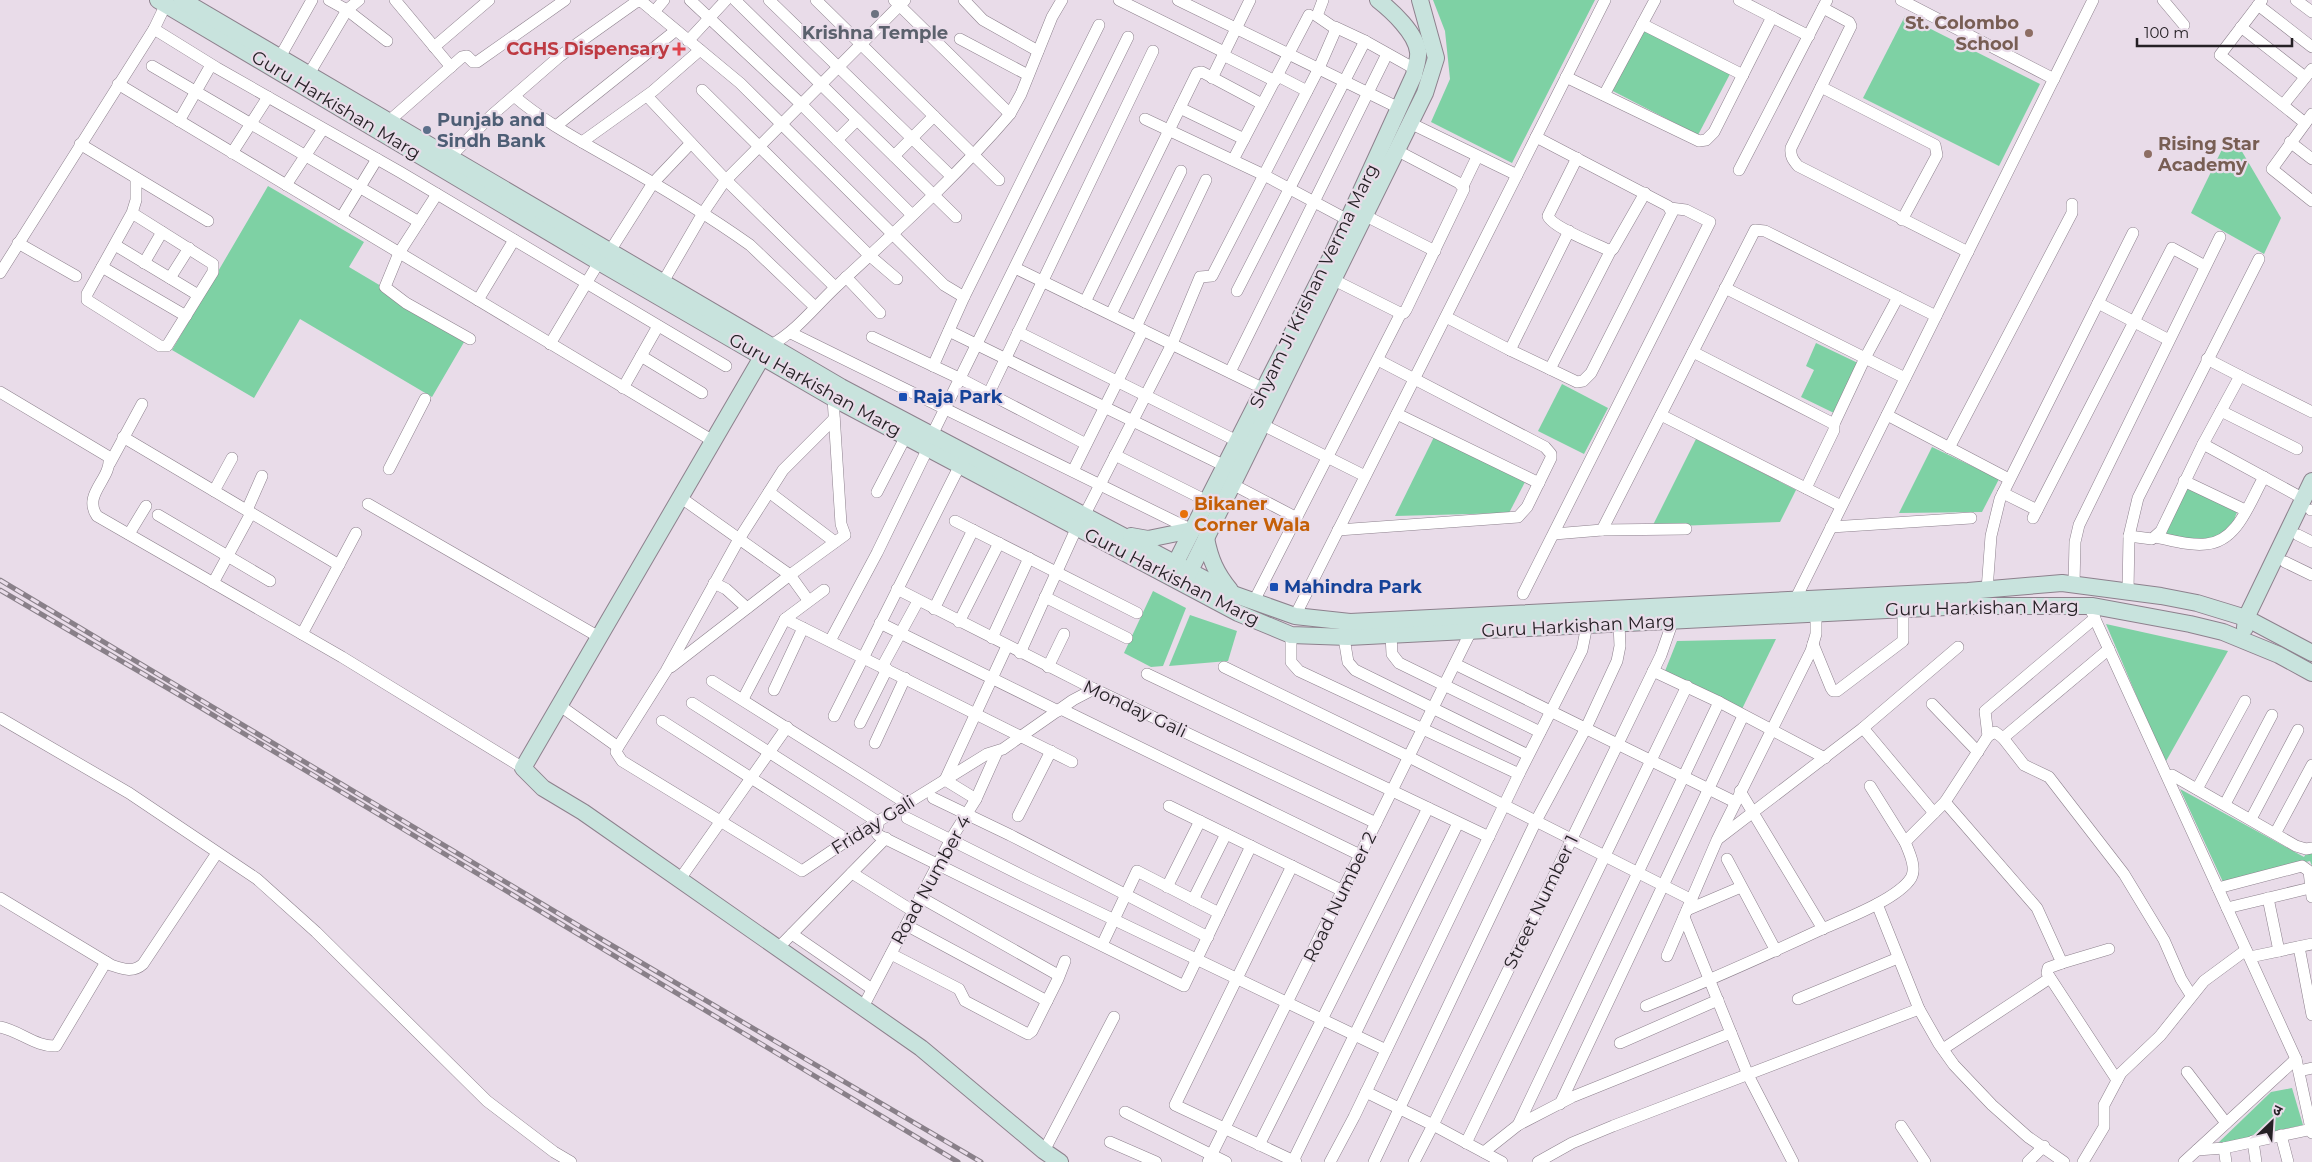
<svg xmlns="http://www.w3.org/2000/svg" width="2312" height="1162" font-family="Montserrat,'Noto Sans Devanagari',sans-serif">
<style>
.green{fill:#7ed1a4}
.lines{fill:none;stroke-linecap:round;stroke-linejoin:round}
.street-casing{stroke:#8d818d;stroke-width:12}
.secondary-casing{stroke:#8d818d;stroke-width:18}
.street{stroke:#fff;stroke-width:11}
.secondary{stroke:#c8e3dd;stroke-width:16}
.rail-casing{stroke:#898089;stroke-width:5}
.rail{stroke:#e9dce9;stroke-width:3;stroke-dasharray:9;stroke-linecap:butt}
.worship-dot{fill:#6b7280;stroke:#e9dce9;stroke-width:2}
.education-dot{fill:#8d6e63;stroke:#e9dce9;stroke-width:2}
.health-dot{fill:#e0444e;stroke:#e9dce9;stroke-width:2}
.service-dot{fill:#5c6f8a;stroke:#e9dce9;stroke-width:2}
.transit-dot{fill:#1a4fb4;stroke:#e9dce9;stroke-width:2}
.food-dot{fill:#e8710a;stroke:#e9dce9;stroke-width:2}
.labels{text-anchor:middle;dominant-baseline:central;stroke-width:4.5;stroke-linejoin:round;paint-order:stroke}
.education-label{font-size:18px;font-weight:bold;fill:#785e54;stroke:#e9dce9;text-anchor:end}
.worship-label{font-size:18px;font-weight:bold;fill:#5b616d;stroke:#e9dce9}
.health-label{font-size:18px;font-weight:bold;fill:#be3a42;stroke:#e9dce9;text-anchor:end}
.street-label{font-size:18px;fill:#252025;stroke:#e9dce9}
.service-label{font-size:18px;font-weight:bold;fill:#4e5e75;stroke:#e9dce9;text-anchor:start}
.transit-label{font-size:18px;font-weight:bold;fill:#164399;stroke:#e9dce9;text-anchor:start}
.food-label{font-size:18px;font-weight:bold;fill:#c56008;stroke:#e9dce9;text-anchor:start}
</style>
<rect width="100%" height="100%" fill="#e9dce9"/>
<!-- green -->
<g class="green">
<polygon points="1433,0 1595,0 1512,163 1431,122 1450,79 1445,31"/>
<polygon points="1905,16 2040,84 1999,166 1863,98"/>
<polygon points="1641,28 1730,74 1698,135 1609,89"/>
<polygon points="2229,135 2237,143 2281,218 2264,254 2191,213"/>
<polygon points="268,186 364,242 349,267 467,337 432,397 300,319 254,398 172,350"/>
<polygon points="1816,343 1860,364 1836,414 1801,397 1814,370 1806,366"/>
<polygon points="1562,384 1608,408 1584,454 1538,431"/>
<polygon points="1434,437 1525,482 1509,513 1395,516"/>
<polygon points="1696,439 1796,490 1780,522 1652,527"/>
<polygon points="1932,447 1999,479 1982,512 1899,513"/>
<path d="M2188,485L2238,510C2235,516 2233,526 2228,531C2210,550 2184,539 2164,533Z"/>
<polygon points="1153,591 1186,608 1163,666 1151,667 1124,653"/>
<polygon points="1190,615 1237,631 1228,661 1169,666"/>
<polygon points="2106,624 2228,651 2165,763"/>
<polygon points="1776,639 1742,709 1665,671 1677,641"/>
<polygon points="2180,789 2304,857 2312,843 2312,866 2310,861 2223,882"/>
<polygon points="2292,1088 2303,1125 2217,1144 2271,1092"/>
</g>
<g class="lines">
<!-- street casing -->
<g class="street-casing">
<g id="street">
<polyline points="329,0 347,10 387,41"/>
<polyline points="395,0 451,67"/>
<polyline points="690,0 801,104 912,215"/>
<polyline points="735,0 956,217"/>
<polyline points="769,0 951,176"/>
<polyline points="816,0 999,180"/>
<polyline points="894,0 1010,114"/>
<polyline points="964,0 983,20 1038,51"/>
<polyline points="1119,0 1224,52"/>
<polyline points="1178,0 1399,108"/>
<polyline points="1901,0 2054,79"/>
<polyline points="2163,0 2184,25"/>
<polyline points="2262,0 2220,55 2305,123"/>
<polyline points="2296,0 2312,12"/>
<polyline points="2258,5 2312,47"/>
<path d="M1823,8L1849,22L1851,26L1791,148C1790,156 1793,160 1798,166L1968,252"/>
<polyline points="654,12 664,0"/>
<polyline points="1772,17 1809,36"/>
<polyline points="1642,24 1743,75"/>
<polyline points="1335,27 1365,41 1415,69"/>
<polyline points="2241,27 2305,77"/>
<polyline points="154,29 217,68 400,172 726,366"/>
<polyline points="960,39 1028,75"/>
<polyline points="688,41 726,0"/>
<polyline points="434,47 489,0"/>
<polyline points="1223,55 1275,81"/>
<polyline points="280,57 312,0"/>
<polyline points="152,66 419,222"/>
<polyline points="309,74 347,10 359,0"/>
<polyline points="1278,76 1307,91"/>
<polyline points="1566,77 1699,141 1706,140 1714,132 1772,17 1739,0"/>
<polyline points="1212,78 1250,0"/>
<polyline points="118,84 713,441"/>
<polyline points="1821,87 1935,145 1937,155 1902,220"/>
<polyline points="702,90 869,255 897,279"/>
<polyline points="1604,95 1655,0"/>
<path d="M514,96C543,121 577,139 610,158C658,185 705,213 750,245L815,307"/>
<polyline points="647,96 726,180 835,287"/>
<polyline points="2283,105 2312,69"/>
<polyline points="1180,108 1244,139"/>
<polyline points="2312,114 2272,169 2312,201"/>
<polyline points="1145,119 1264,175 1348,220"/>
<polyline points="179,121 211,65"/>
<polyline points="389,121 462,57 467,56 473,62 477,62 565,0"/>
<polyline points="1410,123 1517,175"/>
<polyline points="556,126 675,31"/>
<polyline points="837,140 857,120"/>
<polyline points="582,142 653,91 700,50"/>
<polyline points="2290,142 2312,159"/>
<polyline points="80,144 208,221"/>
<polyline points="232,153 268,97"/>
<polyline points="894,156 934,116"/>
<polyline points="450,157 492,115 560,56 636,2 641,1 740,83 944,285 964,297"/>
<path d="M1577,158L1548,216C1552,227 1596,244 1608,250L1613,249L1645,193"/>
<polyline points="1233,160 1309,15"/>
<polyline points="1739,170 1827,0"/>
<polyline points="286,185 323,129"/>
<polyline points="1463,186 1477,157"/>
<polyline points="437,194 399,253 385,287 406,303 470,339"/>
<polyline points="132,213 213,264 213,272 167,346 160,346 87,300 87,294 132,213 136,200 136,178"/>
<polyline points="1364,215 1435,251"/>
<polyline points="341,218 377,159"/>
<polyline points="18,243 76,276"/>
<polyline points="115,245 198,295"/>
<polyline points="610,251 653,183 691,143"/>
<polyline points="144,263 162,232"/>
<polyline points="102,267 186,316"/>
<polyline points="1015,268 1264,389"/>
<polyline points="0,273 154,29 166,4"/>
<polyline points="846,277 880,313"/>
<polyline points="170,278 189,248"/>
<polyline points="1332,279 1398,312 1404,313 1406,310 1464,189 1459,183 1396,150"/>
<polyline points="663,282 703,213 724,182 905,0"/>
<polyline points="1725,288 1905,378"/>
<polyline points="1237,291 1365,41"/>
<polyline points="478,300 514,240"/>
<polyline points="1085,302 1197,73 1202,72 1262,104"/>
<polyline points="2098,303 2169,340"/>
<polyline points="1111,314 1181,171"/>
<polyline points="1446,317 1510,350 1577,382 1583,381 1591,373 1672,213 1668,206 1536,137"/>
<polyline points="1136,327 1206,180"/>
<polyline points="949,331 1225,466"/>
<polyline points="1018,332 1237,441"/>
<polyline points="791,333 1192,530"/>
<polyline points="872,337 961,379 1086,444"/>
<polyline points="550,344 599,262"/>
<path d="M771,345C797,331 816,305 838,285C897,230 958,175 1010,114L1021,94L1052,17L1062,0"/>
<polyline points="1510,350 1569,231"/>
<polyline points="1693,352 1834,424 1834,430 1806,488"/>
<polyline points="641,356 702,393"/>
<polyline points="2207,359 2240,376"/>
<polyline points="933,366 964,297 1099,25"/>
<polyline points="1550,369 1611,250"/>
<polyline points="1230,372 1387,54"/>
<polyline points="623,388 658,326"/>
<path d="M0,392L109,457C112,479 82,494 97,516L342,657L523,768"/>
<polyline points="989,393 1153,51"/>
<polyline points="2221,411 2297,449"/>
<polyline points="1397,414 1539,483"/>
<polyline points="1661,415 1841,506"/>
<polyline points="1887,415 2009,479"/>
<polyline points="834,419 783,470 739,539 666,671 618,747 616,752 622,761 802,871 848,840 987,754 1003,749 1073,700 1094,689"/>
<polyline points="1261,424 1365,476"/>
<polyline points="1834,424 1865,358 1898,297"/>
<polyline points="932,435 1128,37"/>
<polyline points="123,437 339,565"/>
<polyline points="2203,444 2304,499"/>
<polyline points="1949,448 2072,213 2072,204"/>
<polyline points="1115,455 1207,501"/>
<polyline points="110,463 142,404"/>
<polyline points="389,469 425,399"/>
<polyline points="1073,471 1143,330"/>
<polyline points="2184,481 2245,510"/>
<polyline points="1232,484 1297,518"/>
<polyline points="214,491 232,458"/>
<polyline points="769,492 835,542"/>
<polyline points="877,492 906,436"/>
<polyline points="2003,493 2037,510"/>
<polyline points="680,497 790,575 808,600"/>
<polyline points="368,504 599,637"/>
<polyline points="247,510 262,476"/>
<polyline points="2311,510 2312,510"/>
<polyline points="158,515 270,581"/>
<polyline points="1084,516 1172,344 1200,277 1212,276 1319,68 1336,29 1317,16 1323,0"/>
<polyline points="2033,518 2172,248 2205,266"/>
<polyline points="955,521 1137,613"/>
<polyline points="1831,527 1971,518"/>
<polyline points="1338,530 1518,517 1527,507 1551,458 1551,454 1545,447 1378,360"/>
<polyline points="1602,530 1755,230 1765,231 1936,316"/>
<polyline points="129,534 146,506"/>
<polyline points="1554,534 1602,530 1686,529"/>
<polyline points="2298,535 2312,542"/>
<polyline points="2129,536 2152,539 2161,531 2203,444 2240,376 2312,412"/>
<path d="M2156,537C2171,540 2190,546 2206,544C2238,542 2250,501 2264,477"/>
<polyline points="2285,562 2312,575"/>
<polyline points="213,583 251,513"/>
<polyline points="714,583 726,589 747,608"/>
<polyline points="2074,584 2075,542 2079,525 2220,237"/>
<polyline points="897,589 1094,689 1376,823"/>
<polyline points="1987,590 1991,536 2000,499 2133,233"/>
<polyline points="2128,591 2129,536 2138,498 2259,259"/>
<polyline points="1523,594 1710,222 1686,210 1670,208"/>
<polyline points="1045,597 1127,638"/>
<polyline points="1795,600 2093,0"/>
<polyline points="1253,603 1401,313"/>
<polyline points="2089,606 2296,1059 2312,1133"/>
<polyline points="934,609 973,530"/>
<polyline points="1295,616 1605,0"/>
<polyline points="785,619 1072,762"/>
<polyline points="959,622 999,543"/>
<polyline points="880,623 1058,711"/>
<polyline points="302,634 356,533"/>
<polyline points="1291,635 1291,662 1299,671 1519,774"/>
<polyline points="1391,635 1392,654 1399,663 1540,732"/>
<polyline points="992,638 1029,558"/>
<polyline points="1344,638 1348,662 1355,670 1528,755"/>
<polyline points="830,641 877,553 928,448"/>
<polyline points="1813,644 1831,688 1833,691 1837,691 1903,641 1903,609"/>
<polyline points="1020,653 1077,527"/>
<polyline points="1455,664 1735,802"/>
<polyline points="671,667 790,575 845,535 841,524 833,398"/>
<polyline points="882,667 918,601"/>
<polyline points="1048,667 1064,634"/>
<polyline points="1224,667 1409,757 1692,900"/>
<polyline points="1653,671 1719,702 1825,758"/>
<polyline points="1147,674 1489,837"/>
<polyline points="712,681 906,803"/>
<polyline points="774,690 803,628"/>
<polyline points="743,699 785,619 824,590"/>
<polyline points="692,703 875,820 878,825 876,832 878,835 1184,986 1251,846"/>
<polyline points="1932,704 1978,752"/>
<polyline points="559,705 618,747"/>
<polyline points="1061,709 1360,855"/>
<polyline points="834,716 960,465"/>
<polyline points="0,718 129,793 257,879 316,932 487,1101 554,1152 571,1162"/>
<polyline points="662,721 848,840"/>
<polyline points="860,723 887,669"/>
<polyline points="1863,728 1934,813"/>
<polyline points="1988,736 1985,711 2095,618"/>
<polyline points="2003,738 2024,765 2049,777 2124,874 2164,940 2181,979 2191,995"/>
<polyline points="875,743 905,678"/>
<polyline points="2172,775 2296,846 2306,849 2312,848"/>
<polyline points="945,780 1007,646"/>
<polyline points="945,780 976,799"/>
<polyline points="1870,786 1905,842"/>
<polyline points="2197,789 2245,701"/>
<polyline points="1740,791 1823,929"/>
<polyline points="933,798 1010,835 1208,937"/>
<polyline points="1945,802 2037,908 2062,963 2048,968 2047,973 2117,1080"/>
<polyline points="2225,804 2272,715"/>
<polyline points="1169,806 1343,891"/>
<polyline points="1018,816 1051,751"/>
<polyline points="907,818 1025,877 1386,1050"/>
<polyline points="2251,819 2298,730"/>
<polyline points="2276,832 2312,765"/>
<polyline points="1718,839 1863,728 1958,647"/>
<polyline points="1727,859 1776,951"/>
<polyline points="1292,866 1175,1105 1296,1162"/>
<polyline points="852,873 913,911"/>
<polyline points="680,879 787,727"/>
<polyline points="1167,887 1200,821"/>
<polyline points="2218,888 2302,866 2309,871 2312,897"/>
<polyline points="920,897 1058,975"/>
<path d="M0,898L111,965C123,969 133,973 143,964L217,853"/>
<polyline points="2268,898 2279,951"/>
<polyline points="1193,900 1226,834"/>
<polyline points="1877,904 1919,1009 1939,1044 1954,1065 1992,1105 2028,1137 2064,1162"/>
<polyline points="2227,908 2310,888"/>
<polyline points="1687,910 1741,887"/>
<polyline points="1684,917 1748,1075 1793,1162"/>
<polyline points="906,925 1047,1001"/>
<polyline points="792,934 872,989"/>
<polyline points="1102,945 1137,871 1219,913"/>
<polyline points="2299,947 2312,1015"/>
<polyline points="778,948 886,838"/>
<polyline points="891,954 959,989 965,1001 1028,1034 1032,1031 1058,979 1065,961"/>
<polyline points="1667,956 1717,840 1811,651 1816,634 1816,614"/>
<polyline points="2250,957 2312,944"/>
<polyline points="2062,963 2109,949"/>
<polyline points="1798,999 1898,958"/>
<path d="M1646,1006C1706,982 1764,956 1822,929C1845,919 1898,899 1911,878C1917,868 1909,852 1905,842L1945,802L1988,736L1995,732L2003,738L2109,649"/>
<polyline points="863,1007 951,839 976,799 997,752"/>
<path d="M0,1027C20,1031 36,1047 56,1046L106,962"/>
<polyline points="1620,1043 1718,1000"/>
<polyline points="1943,1049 2050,978"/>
<polyline points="2299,1071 2312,1068"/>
<polyline points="2187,1072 2226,1123"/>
<polyline points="1366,1092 1433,1125 1414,1162"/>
<polyline points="1560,1104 1743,716"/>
<polyline points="1125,1112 1226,1162"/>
<polyline points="1518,1125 1719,702"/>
<polyline points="1901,1126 1925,1162"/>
<polyline points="2281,1135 2288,1162"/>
<polyline points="2253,1141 2256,1162"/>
<polyline points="1110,1142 1156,1162"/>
<polyline points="1466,1143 1687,686"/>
<polyline points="1259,1145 1428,808"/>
<polyline points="2224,1148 2226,1162"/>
<polyline points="2197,1150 2224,1148 2312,1129"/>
<polyline points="1044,1151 1114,1017"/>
<polyline points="1484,1152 1518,1125 1572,1097 1731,1033"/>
<polyline points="1293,1161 1458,823"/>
<polyline points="1208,1162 1471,631"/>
<polyline points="1330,1162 1354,1117 1519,774 1582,650 1587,625"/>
<polyline points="1374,1162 1536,821 1586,728 1617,661 1620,646 1619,624"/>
<polyline points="1502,1162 1433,1125 1661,655 1675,615"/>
<polyline points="1538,1162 1572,1143 1613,1126 1919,1009"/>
<polyline points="2028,1162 2044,1146"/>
<polyline points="2083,1162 2104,1127 2104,1105 2121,1073 2160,1036 2204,981 2246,950"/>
<polyline points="2184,1162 2296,1059"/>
</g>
</g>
<!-- secondary casing -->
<g class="secondary-casing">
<g id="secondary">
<polyline points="158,0 599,262 833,398 1238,613 1291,635 1348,637 1966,606 2093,606 2190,624 2223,632 2279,655 2312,673"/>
<polyline points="182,0 841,387 1233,594 1295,616 1350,622 1968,591 2062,583 2161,596 2197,603 2246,618 2312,653"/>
<polyline points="762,357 523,768 543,788 583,812 921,1048 1044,1151 1060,1162"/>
<polyline points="1131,536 1148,539 1192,530"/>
<path d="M1206,538C1210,559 1216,573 1230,590"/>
<path d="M1171,572L1331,257L1414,75C1415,68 1419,59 1418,52C1416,33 1392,11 1378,0"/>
<polyline points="1185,581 1425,93 1436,58 1420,0"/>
<polyline points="2245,628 2246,618 2312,481"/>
</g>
</g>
<!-- street -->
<use href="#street" class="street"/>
<!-- secondary -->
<use href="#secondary" class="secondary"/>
<!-- rail casing -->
<g class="rail-casing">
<g id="rail">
<polyline points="0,580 596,936 981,1162"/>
<polyline points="0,590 193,703 958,1162"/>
</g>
</g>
<!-- rail -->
<use href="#rail" class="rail"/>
</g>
<!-- markers -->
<circle class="worship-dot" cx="875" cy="14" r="5"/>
<g class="education-dot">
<circle cx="2029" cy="33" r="5"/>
<circle cx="2148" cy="154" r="5"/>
</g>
<path class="health-dot" d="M676.5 41.5h5v5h5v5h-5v5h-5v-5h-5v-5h5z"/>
<circle class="service-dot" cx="427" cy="130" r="5"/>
<g class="transit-dot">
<rect x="898" y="392" width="10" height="10" rx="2.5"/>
<rect x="1269" y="582" width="10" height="10" rx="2.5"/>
</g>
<circle class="food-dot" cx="1184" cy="514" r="5"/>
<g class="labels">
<!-- education labels -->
<g class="education-label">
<text x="2019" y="23">St. Colombo<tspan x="2019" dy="21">School</tspan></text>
<text x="2158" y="144" text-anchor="start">Rising Star<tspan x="2158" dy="21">Academy</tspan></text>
</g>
<!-- worship labels -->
<g class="worship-label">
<text x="875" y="33">Krishna Temple</text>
</g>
<!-- health labels -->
<g class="health-label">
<text x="669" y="49">CGHS Dispensary</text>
</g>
<!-- street labels -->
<g class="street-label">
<text transform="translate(336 105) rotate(31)">Guru Harkishan Marg</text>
<text transform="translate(1314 286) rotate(-64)">Shyam Ji Krishan Verma Marg</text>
<text transform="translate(815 385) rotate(29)">Guru Harkishan Marg</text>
<text transform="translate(1172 577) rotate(27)">Guru Harkishan Marg</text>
<text transform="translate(1982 608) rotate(-1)">Guru Harkishan Marg</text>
<text transform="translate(1578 626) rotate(-3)">Guru Harkishan Marg</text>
<text transform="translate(1135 709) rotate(25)">Monday Gali</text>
<text transform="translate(873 825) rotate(-32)">Friday Gali</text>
<text transform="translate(931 880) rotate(-61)">Road Number 4</text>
<text transform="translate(1340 897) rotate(-64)">Road Number 2</text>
<text transform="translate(1541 902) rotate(-64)">Street Number 1</text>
</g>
<!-- service labels -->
<g class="service-label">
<text x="437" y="120">Punjab and<tspan x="437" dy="21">Sindh Bank</tspan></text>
</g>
<!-- transit labels -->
<g class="transit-label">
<text x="913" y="397">Raja Park</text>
<text x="1284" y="587">Mahindra Park</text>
</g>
<!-- food labels -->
<g class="food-label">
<text x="1194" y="504">Bikaner<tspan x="1194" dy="21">Corner Wala</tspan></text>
</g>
</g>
<!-- north arrow -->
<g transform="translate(2272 1122) rotate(25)" stroke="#e9dce9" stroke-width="4" paint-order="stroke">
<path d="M0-4L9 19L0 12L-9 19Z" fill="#252025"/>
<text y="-8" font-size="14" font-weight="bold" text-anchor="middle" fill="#252025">उ</text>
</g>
<!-- scale -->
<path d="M2137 38v8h155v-8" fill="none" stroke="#252025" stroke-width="2.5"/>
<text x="2144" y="38" font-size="15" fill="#252025" stroke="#e9dce9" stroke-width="4" paint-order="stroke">100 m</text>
</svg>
